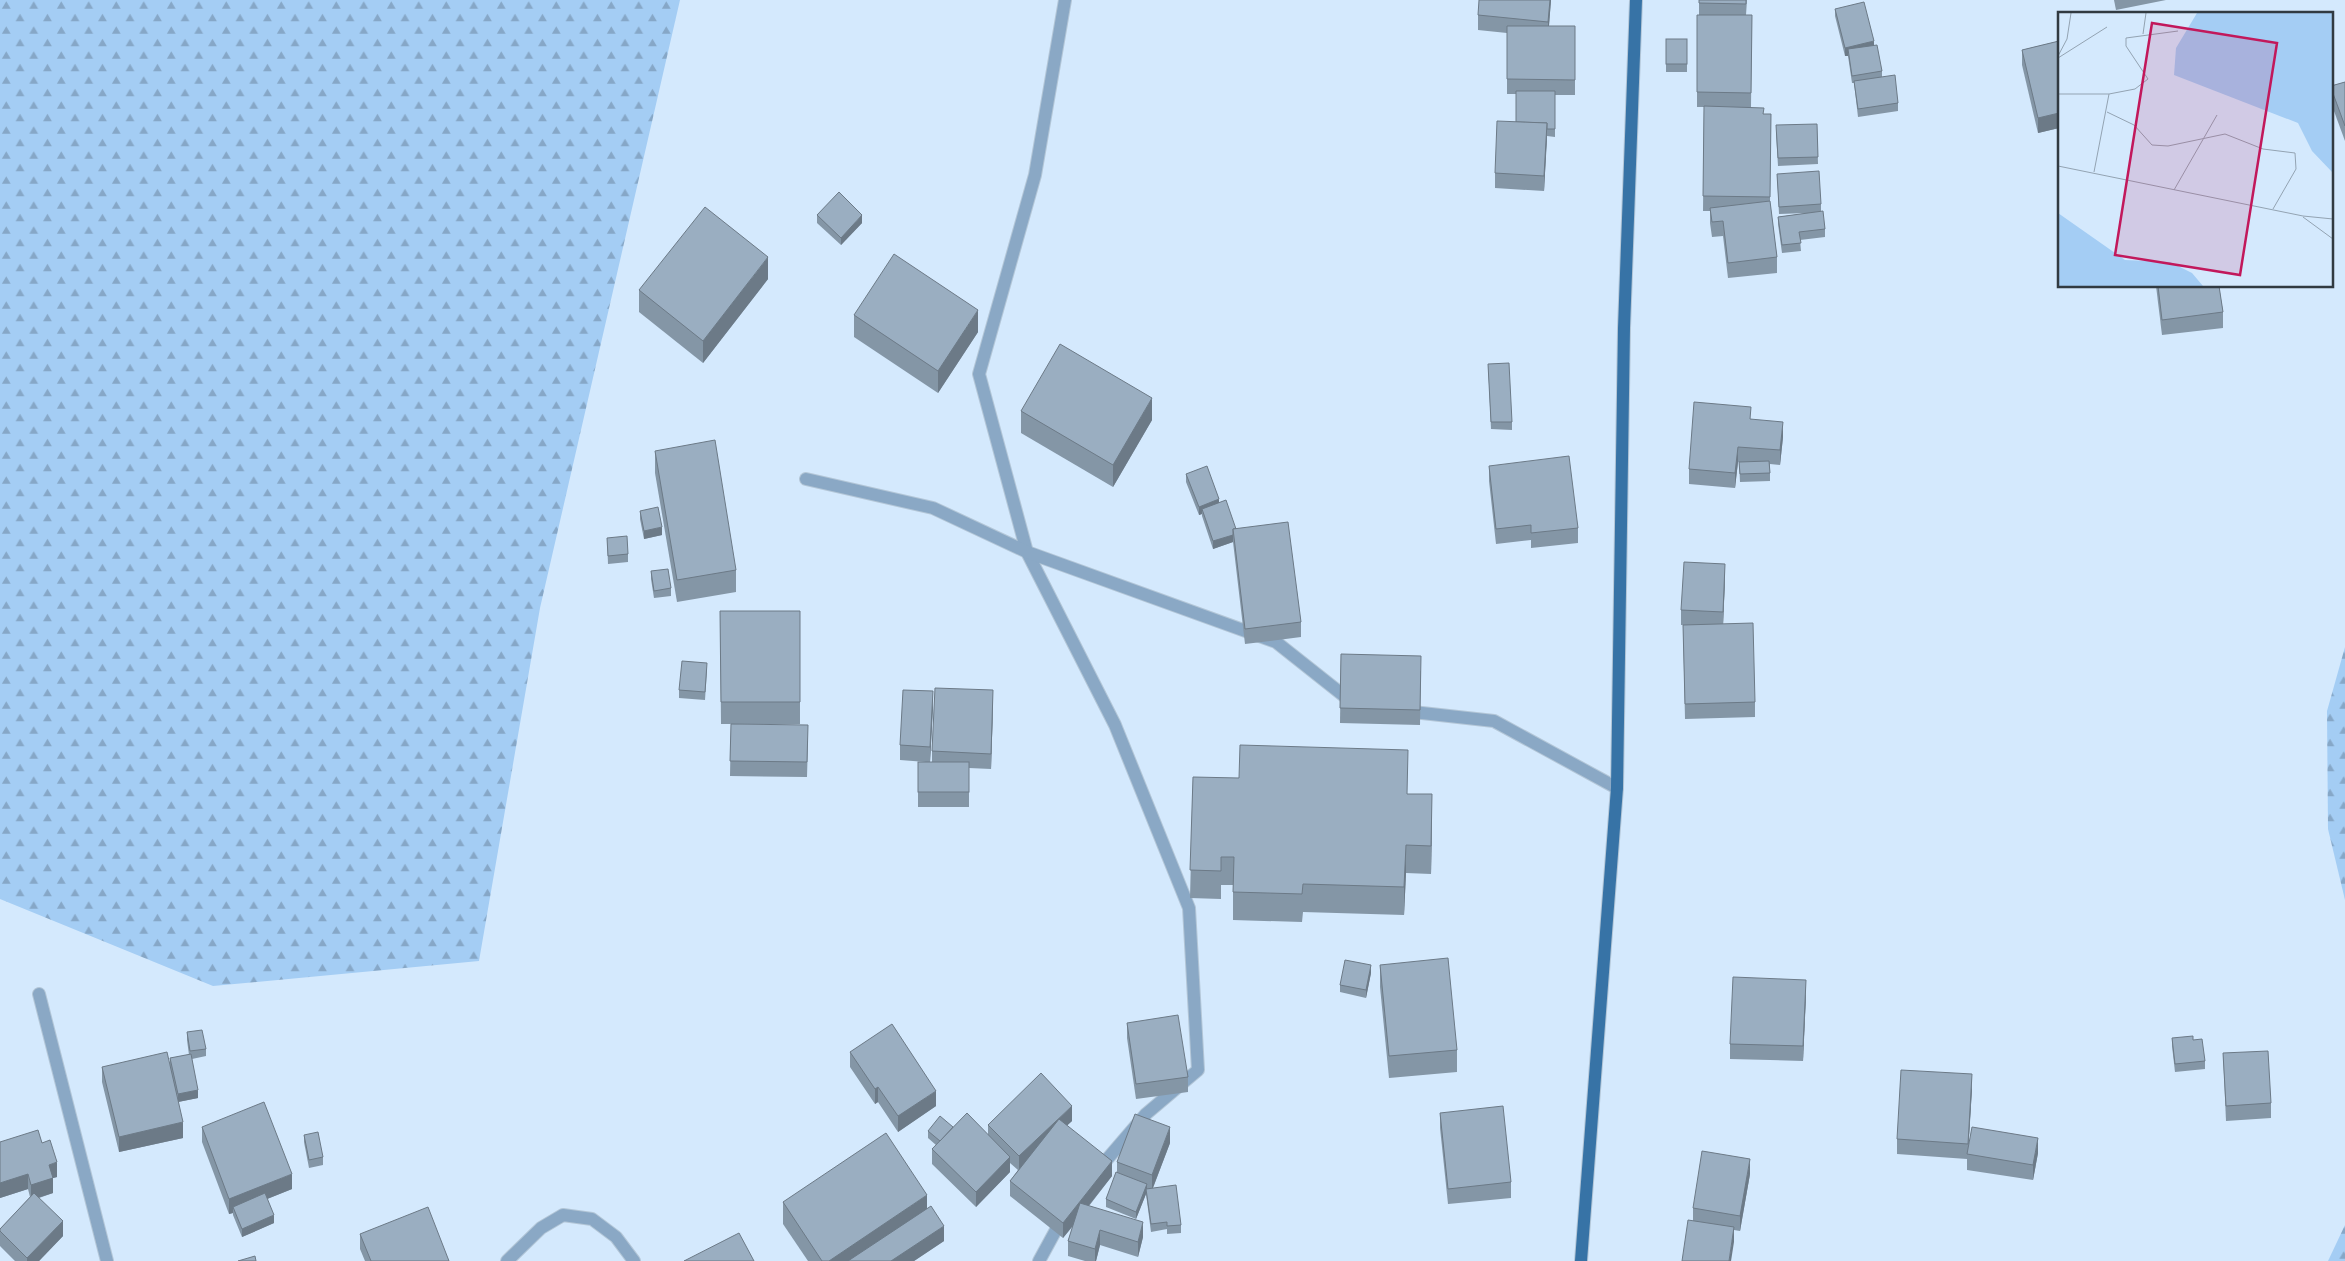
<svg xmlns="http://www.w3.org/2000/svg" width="2345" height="1261" font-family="'DM Sans',sans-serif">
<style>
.forest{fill:url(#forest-firs)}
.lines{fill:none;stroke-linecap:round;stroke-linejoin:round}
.street-casing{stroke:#b3c6d7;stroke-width:14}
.primary-casing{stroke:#b3c6d7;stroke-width:14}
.street{stroke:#8aa8c5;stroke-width:12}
.primary{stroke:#3773a6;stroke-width:12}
.wall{fill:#8496a6}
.shaded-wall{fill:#6c7a87}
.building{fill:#9aaec1;stroke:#6c7a87}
.inset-road{fill:none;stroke:#93a3b2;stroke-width:1}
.view{fill:#c2185b;fill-opacity:0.15;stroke:#c2185b;stroke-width:2.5}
.inset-edge{fill:none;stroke:#313a41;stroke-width:2.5}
</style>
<defs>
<pattern id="forest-firs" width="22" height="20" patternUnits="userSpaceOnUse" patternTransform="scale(1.25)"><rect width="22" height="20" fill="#a4cdf4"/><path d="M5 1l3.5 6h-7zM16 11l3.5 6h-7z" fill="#86a7c7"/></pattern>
</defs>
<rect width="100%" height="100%" fill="#d4e9fd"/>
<!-- forest -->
<g class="forest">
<polygon points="0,0 680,0 540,608 479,961 213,986 0,899"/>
<polygon points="2345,647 2345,900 2328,829 2327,711"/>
<polygon points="2345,1225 2345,1261 2328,1261"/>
</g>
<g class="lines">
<!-- street casing -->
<g class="street-casing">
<g id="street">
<polyline points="1065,0 1035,175 979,374 1027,552 1115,725 1189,908 1198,1070 1146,1114 1097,1171"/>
<polyline points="806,479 933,508 1027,552 1276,642 1353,703"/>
<polyline points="1404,711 1494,721 1617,788"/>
<polyline points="39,994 107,1261"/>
<polyline points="507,1261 541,1228 563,1215 592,1219 616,1237 634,1261"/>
<polyline points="1039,1261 1063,1217"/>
</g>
</g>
<!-- primary casing -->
<g class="primary-casing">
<polyline id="primary" points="1581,1261 1617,788 1624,328 1636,0"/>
</g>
<!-- street -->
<use href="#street" class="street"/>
<!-- primary -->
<use href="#primary" class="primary"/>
</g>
<!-- wall -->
<g class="wall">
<polygon points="1551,0 1549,26 1575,26 1575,95 1555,95 1555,137 1547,136 1544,191 1495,188 1495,173 1516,122 1516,94 1507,94 1507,33 1478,30 1478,15"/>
<polygon points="1699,0 1747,0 1746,15 1752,15 1751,107 1764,114 1771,114 1770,202 1777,257 1777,273 1728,278 1723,236 1712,237 1710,223 1710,211 1703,211 1704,107 1697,107 1697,15 1699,15"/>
<polygon points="2114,0 2166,0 2116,10"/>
<polygon points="1835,9 1874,45 1882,71 1882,77 1898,103 1898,111 1858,117 1854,83 1852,83 1848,56 1845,56 1835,16"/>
<rect x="1666" y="39" width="21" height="33"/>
<polygon points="2059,41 2059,128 2038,133 2022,65 2022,50"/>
<polygon points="2345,82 2345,141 2331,103 2331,86"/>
<polygon points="1817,124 1818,164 1778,166 1776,133"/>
<polygon points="1777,174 1821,204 1821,211 1825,229 1825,237 1800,240 1801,251 1782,253 1778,224 1778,217 1807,213 1779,214"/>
<polygon points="817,215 862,223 841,245 817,223"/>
<polygon points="768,279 703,363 639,312 639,290"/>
<polygon points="2156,286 2219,286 2223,312 2223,328 2162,335"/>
<polygon points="854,315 978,332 938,393 854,337"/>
<polygon points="1488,364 1512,422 1512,430 1491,429"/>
<polygon points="1021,411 1152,420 1113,487 1021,433"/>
<polygon points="1751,419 1783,437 1780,465 1770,464 1770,481 1740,482 1739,462 1738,462 1735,488 1689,484 1689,469"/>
<polygon points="655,451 736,570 736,592 677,602 655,473"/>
<polygon points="1489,466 1578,528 1578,543 1531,548 1531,540 1496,544 1489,481"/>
<polygon points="1186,474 1219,503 1236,529 1301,622 1301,637 1245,644 1233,542 1213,549 1202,516 1202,514 1199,515 1186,482"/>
<polygon points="640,511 662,535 644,539 640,519"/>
<polygon points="607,538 628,554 628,562 608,564"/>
<polygon points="651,571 671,588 671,596 654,598 651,579"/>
<polygon points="1725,579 1723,624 1755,702 1755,717 1685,719 1683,625 1681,625 1681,610"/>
<polygon points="720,611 800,611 800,724 735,724 808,741 807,777 730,776 731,724 721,724"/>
<polygon points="1341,654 1421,671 1420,725 1340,723"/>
<polygon points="707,670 705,700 679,698 679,690"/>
<polygon points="993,705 991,769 969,768 969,807 918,807 918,762 926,762 900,760 900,745 933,706 930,762 932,762 932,751"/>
<polygon points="1193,777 1408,794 1432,822 1431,874 1406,873 1404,915 1303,912 1302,922 1233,920 1233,885 1221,885 1221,899 1190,898"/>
<polygon points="1380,965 1457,1050 1457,1072 1389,1078 1380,987"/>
<polygon points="1371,973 1366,998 1340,992 1340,985"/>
<polygon points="1806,995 1803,1061 1730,1059 1730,1044"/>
<polygon points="1127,1023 1188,1077 1188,1092 1136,1099 1127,1038"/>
<polygon points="187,1032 206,1049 206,1056 192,1059 198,1098 178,1102 183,1138 119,1152 102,1082 102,1067 170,1066 170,1058 189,1055 187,1040"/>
<polygon points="2172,1038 2193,1040 2205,1061 2205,1069 2175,1072 2172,1046"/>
<polygon points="850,1052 936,1106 898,1132 878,1102 875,1104 850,1067"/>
<polygon points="2223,1053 2271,1103 2271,1118 2226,1121"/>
<polygon points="1972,1089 1968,1150 2038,1153 2033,1180 1967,1170 1967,1159 1897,1154 1897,1139"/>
<polygon points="1440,1113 1511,1182 1511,1198 1448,1204 1440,1128"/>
<polygon points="1072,1121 1067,1125 1112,1176 1089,1206 1143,1237 1138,1257 1100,1245 1096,1261 1085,1261 1068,1256 1068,1241 1073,1226 1063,1238 1010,1196 1010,1181 1018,1170 1010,1163 1010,1172 976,1207 932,1164 932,1149 936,1145 928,1138 928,1131 953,1127 988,1135 988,1125"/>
<polygon points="202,1127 292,1189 267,1199 274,1223 242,1237 233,1215 233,1213 229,1214 202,1142"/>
<polygon points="304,1135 323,1157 323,1165 309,1168 304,1142"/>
<polygon points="0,1142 42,1143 57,1177 53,1178 53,1193 39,1198 63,1236 39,1261 15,1261 0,1246 0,1229 30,1197 28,1189 0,1198"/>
<polygon points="1170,1143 1153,1188 1181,1225 1181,1233 1167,1234 1167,1229 1151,1232 1146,1194 1136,1219 1106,1207 1106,1199 1117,1172 1117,1162"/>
<polygon points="1750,1174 1740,1231 1734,1230 1734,1242 1693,1221 1693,1208"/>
<polygon points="783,1202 927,1208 944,1241 914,1261 808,1261 783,1224"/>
<polygon points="360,1234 449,1261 365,1261 360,1249"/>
</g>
<!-- shaded-wall -->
<g class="shaded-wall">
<polygon points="1550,0 1551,0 1548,37 1548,22"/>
<polygon points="1874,41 1874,49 1848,49 1848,56 1845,56 1845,48"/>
<polygon points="2059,113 2059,128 2038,133 2038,118"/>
<polygon points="1547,123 1547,138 1544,191 1544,176"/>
<polygon points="862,215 862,223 841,245 841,238"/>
<polygon points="768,257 768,279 703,363 703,341"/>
<polygon points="978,310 978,332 938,393 938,371"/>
<polygon points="1152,398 1152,420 1113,487 1113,465"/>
<polygon points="1783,422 1783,437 1780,465 1780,450"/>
<polygon points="1738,447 1738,462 1735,488 1735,473"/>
<polygon points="1219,499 1219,507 1202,509 1202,514 1199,515 1199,507"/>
<polygon points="662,527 662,535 644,539 644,531"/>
<polygon points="1233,535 1233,542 1213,549 1213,541"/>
<polygon points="1725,564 1725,579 1723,627 1723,612"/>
<polygon points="993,690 993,705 991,769 991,754"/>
<polygon points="933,691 933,706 930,762 930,747"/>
<polygon points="1432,794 1432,822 1431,874 1431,846"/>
<polygon points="1406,845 1406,873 1404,915 1404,887"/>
<polygon points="1371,965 1371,973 1366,998 1366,990"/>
<polygon points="1806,980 1806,995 1803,1061 1803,1046"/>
<polygon points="1972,1074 1972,1089 1968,1155 1968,1144"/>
<polygon points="878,1087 878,1102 875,1104 875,1089"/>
<polygon points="198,1090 198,1098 178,1102 178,1094"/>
<polygon points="936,1091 936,1106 898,1132 898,1116"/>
<polygon points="1072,1106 1072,1121 1019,1171 1019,1156"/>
<polygon points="183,1122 183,1138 119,1152 119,1137"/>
<polygon points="1170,1127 1170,1143 1152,1190 1152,1175"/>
<polygon points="2038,1138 2038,1153 2033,1180 2033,1165"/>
<polygon points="1010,1157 1010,1172 976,1207 976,1192"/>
<polygon points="1750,1159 1750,1174 1740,1231 1740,1216"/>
<polygon points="1112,1161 1112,1176 1063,1238 1063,1223"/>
<polygon points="57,1162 57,1177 53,1178 53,1193 31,1200 31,1185 49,1165"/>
<polygon points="28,1174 28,1189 0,1198 0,1183"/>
<polygon points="292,1174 292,1189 235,1212 233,1207 233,1213 229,1214 229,1199"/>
<polygon points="1147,1184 1147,1192 1146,1189 1146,1194 1136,1219 1136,1212"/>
<polygon points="927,1195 927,1217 862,1261 829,1261"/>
<polygon points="274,1215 274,1223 242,1237 242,1229"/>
<polygon points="63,1221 63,1236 39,1261 27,1261 27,1258"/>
<polygon points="1143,1222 1143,1237 1138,1257 1138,1242"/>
<polygon points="944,1226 944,1241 914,1261 891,1261"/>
<polygon points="1734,1227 1734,1242 1731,1261 1729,1261"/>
<polygon points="1100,1230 1100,1245 1096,1261 1095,1261 1095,1249"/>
</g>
<!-- building -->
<g class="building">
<polygon points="1479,0 1550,0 1548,22 1478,15"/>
<polygon points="1699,0 1746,0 1746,4 1699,3"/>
<polygon points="1864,2 1874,41 1845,48 1835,9"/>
<polygon points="1697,15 1752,15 1751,93 1697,92"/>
<polygon points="1507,26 1575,26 1575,80 1507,79"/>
<rect x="1666" y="39" width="21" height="25"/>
<polygon points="2059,41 2059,113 2038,118 2022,50"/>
<polygon points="1877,45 1882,71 1852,76 1848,49"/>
<polygon points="1895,75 1898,103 1858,109 1854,81"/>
<polygon points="2345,82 2345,126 2331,88 2331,86"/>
<polygon points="1516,91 1555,91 1555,129 1547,129 1547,123 1516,122"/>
<polygon points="1704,106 1764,108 1763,114 1771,114 1770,197 1703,196"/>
<polygon points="1497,121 1547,123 1544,176 1495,173"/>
<polygon points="1817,124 1818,157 1778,158 1776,125"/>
<polygon points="1819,171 1821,204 1779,207 1777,174"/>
<polygon points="839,192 862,215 841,238 817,215"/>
<polygon points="1770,201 1777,257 1728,263 1723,221 1712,222 1710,208"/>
<polygon points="705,207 768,257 703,341 639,290"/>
<polygon points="1823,211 1825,229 1799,232 1801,243 1782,245 1778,217"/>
<polygon points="894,254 978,310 938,371 854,315"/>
<polygon points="2158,286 2219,286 2223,312 2162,320"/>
<polygon points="1060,344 1152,398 1113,465 1021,411"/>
<polygon points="1509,363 1512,422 1491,422 1488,364"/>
<polygon points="1694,402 1751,407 1750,419 1783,422 1780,450 1738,447 1735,473 1689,469"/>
<polygon points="715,440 736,570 677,580 655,451"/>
<polygon points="1569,456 1578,528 1531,533 1531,525 1496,529 1489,466"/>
<polygon points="1769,461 1770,473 1740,474 1739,462"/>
<polygon points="1207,466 1219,499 1199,507 1186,474"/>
<polygon points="1226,500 1236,529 1233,529 1233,535 1213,541 1202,509"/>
<polygon points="658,507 662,527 644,531 640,511"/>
<polygon points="1288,522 1301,622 1245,629 1233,529"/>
<polygon points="627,536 628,554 608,556 607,538"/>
<polygon points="1684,562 1725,564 1723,612 1681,610"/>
<polygon points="668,569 671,588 654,591 651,571"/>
<polygon points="720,611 800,611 800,702 721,702"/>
<polygon points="1753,623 1755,702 1685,704 1683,625"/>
<polygon points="1341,654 1421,656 1420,710 1340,708"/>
<polygon points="682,661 707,663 705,692 679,690"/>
<polygon points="935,688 993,690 991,754 932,751"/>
<polygon points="903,690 933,691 930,747 900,745"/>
<polygon points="731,724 808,725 807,762 730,761"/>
<polygon points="1240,745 1408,750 1407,794 1432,794 1431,846 1406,845 1404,887 1303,884 1302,894 1233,892 1234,857 1221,857 1221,871 1190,870 1193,777 1239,778"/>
<rect x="918" y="762" width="51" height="30"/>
<polygon points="1448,958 1457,1050 1389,1056 1380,965"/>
<polygon points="1345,960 1371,965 1366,990 1340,985"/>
<polygon points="1733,977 1806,980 1803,1046 1730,1044"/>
<polygon points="1178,1015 1188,1077 1136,1084 1127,1023"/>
<polygon points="892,1024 936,1091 898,1116 878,1087 875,1089 850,1052"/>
<polygon points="202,1030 206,1049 190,1051 187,1032"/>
<polygon points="2193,1036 2193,1040 2202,1039 2205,1061 2175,1064 2172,1038"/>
<polygon points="2268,1051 2271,1103 2226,1106 2223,1053"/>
<polygon points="167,1052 183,1122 119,1137 102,1067"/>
<polygon points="191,1054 198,1090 178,1094 170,1058"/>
<polygon points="1901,1070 1972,1074 1968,1144 1897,1139"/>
<polygon points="1041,1073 1072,1106 1019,1156 988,1125"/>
<polygon points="264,1102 292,1174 229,1199 202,1127"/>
<polygon points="1503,1106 1511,1182 1448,1189 1440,1113"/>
<polygon points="967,1113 1010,1157 976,1192 932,1149"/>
<polygon points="1135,1114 1170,1127 1152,1175 1117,1162"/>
<polygon points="940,1116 953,1127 940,1141 928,1131"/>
<polygon points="1059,1119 1112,1161 1063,1223 1010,1181"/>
<polygon points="1972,1127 2038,1138 2033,1165 1967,1154"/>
<polygon points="38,1130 42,1143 50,1140 57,1162 49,1165 53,1178 31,1185 28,1174 0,1183 0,1142"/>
<polygon points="318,1132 323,1157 309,1160 304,1135"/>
<polygon points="886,1133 927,1195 829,1261 822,1261 783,1202"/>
<polygon points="1702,1151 1750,1159 1740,1216 1693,1208"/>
<polygon points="1116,1172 1147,1184 1136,1212 1106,1199"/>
<polygon points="1176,1185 1181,1225 1167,1226 1167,1222 1151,1224 1146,1189"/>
<polygon points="34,1193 63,1221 27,1258 0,1231 0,1229"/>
<polygon points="265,1193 274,1215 242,1229 233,1207"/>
<polygon points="1080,1203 1143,1222 1138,1242 1100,1230 1095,1249 1068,1241"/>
<polygon points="931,1206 944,1226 891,1261 848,1261"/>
<polygon points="428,1207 449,1261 371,1261 360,1234"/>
<polygon points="1688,1220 1734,1227 1729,1261 1682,1261"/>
<polygon points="739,1233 754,1261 684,1261"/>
<polygon points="255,1256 256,1261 238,1261"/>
</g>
<!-- overview -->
<g transform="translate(2058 12)">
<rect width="275" height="275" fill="#d4e9fd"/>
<path d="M139,1H275V161L254,139L240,111L116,63L118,36ZM0,201L67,248L112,250L134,261L145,274H0Z" fill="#a4cdf4"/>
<path class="inset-road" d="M85,22L88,1M0,44L9,27L13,1M0,46L49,15M0,82H51L77,77L90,67L68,34V26L120,19M49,100L76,113L94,133L110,134L167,122L205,137L237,141L238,157L215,197M0,154L245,204L275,207M36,160L51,82M116,178L159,103M245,205L275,227"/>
<path class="view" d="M94,11L219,31L182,263L57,243Z"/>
<rect width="275" height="275" class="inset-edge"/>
</g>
</svg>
